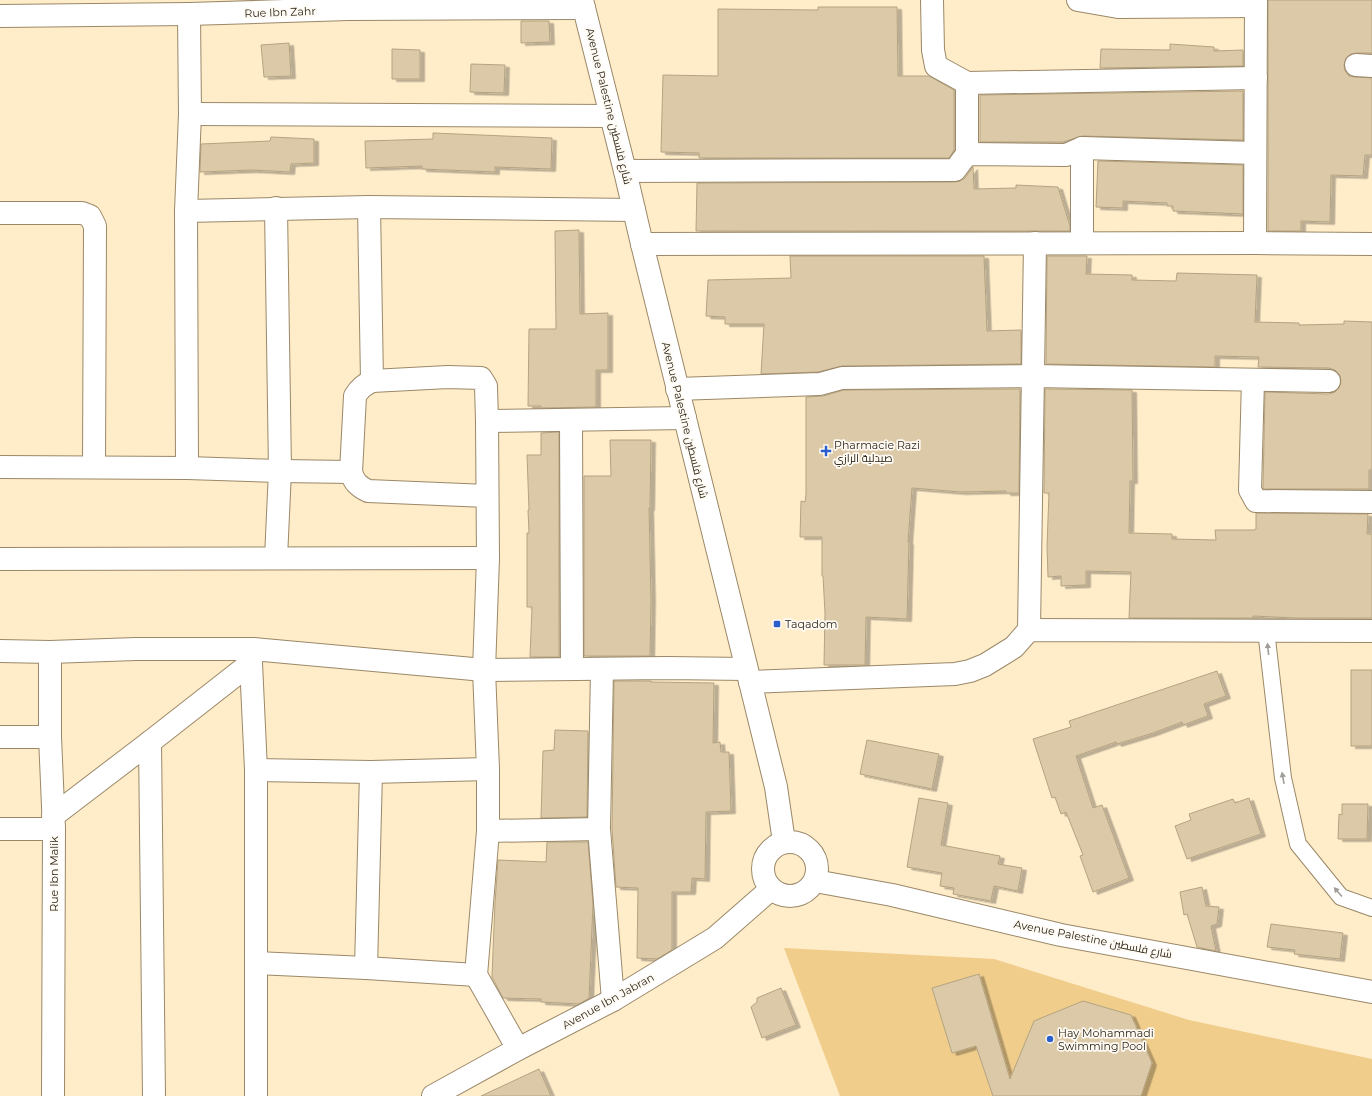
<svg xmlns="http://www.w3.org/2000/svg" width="1372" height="1096" font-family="Montserrat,Cairo,sans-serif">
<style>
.green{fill:#f0cd8b}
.building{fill:#dbc9a7;stroke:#b4a382;filter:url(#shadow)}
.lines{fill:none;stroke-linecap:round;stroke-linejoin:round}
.service-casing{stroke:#9a8868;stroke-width:18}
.minor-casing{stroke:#9a8868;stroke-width:24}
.tertiary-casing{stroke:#9a8868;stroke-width:24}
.service{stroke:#fff;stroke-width:16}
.minor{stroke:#fff;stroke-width:22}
.tertiary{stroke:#fff;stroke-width:22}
.oneway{fill:#a09d98}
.poi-dot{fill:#2a5ecc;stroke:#fffbf4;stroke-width:1.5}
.labels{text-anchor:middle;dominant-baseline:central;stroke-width:3.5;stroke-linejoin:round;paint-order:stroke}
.street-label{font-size:11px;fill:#2d2619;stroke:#fffbf4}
.poi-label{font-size:11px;fill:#2d2619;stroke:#fffbf4;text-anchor:start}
</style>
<defs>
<filter id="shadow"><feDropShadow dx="4.5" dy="2.5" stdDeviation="0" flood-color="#0004"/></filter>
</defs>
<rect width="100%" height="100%" fill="#ffecc9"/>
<!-- green -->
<polygon class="green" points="784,948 994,959 1189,1020 1372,1059 1372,1096 840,1096"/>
<!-- building -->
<g class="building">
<polygon points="1268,0 1372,0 1372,53 1357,53 1351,54 1346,58 1344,65 1345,71 1349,76 1355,77 1372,78 1372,155 1365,155 1363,176 1331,175 1330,222 1301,221 1301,231 1268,231"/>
<polygon points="818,7 897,7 898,76 929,76 954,90 954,150 949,158 699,158 699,153 661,152 663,75 718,76 718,9 818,10"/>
<polygon points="521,21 549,21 550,42 521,43"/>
<polygon points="289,43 291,76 264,77 261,45"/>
<polygon points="1170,44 1214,47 1214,51 1243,50 1243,66 1100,68 1101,49 1170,50"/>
<polygon points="392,49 420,50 420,79 392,79"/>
<polygon points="471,64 505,65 504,93 470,92"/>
<polygon points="1243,91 1243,140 1082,136 1063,142 980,142 980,95"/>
<polygon points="433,133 552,138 551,169 495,167 495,172 422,169 422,166 366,168 365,141 433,139"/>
<polygon points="271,137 314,139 314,163 291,164 290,172 252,170 200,172 201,144 270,141"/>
<polygon points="1098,161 1243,165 1243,214 1173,211 1173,206 1167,206 1167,203 1123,201 1123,208 1096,207"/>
<polygon points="973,167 974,189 1016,188 1016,185 1058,187 1070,226 1070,231 696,231 697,183 955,182 960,181 965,178"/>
<polygon points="579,230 580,314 608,313 608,370 596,370 596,407 541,408 541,406 528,406 529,329 556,329 555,231"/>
<polygon points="790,256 984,256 987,331 1021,330 1021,364 842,366 818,372 761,374 764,324 725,324 725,317 706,316 708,280 791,278"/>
<polygon points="1047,256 1087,256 1086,274 1132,275 1132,280 1176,281 1177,273 1257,275 1255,322 1299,323 1299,325 1344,324 1344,321 1372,322 1372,470 1369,470 1369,489 1263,489 1263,487 1265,392 1329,394 1335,392 1339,388 1341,382 1340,375 1335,370 1329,368 1258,367 1259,357 1215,356 1215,367 1046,364"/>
<polygon points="1020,389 1019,493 1006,493 1006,491 961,492 912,488 908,542 909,542 907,619 866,617 865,665 824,665 825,613 823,576 822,576 822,537 800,537 801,501 805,502 806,494 806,397 823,396 844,390"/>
<polygon points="1045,389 1132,390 1133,481 1130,481 1129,533 1172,534 1172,539 1216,540 1215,530 1254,530 1256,529 1256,513 1368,514 1367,534 1372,534 1372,618 1296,618 1253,616 1253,618 1129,618 1131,572 1086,571 1086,585 1061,586 1061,576 1048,577 1047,546 1049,493 1044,493"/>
<polygon points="559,432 559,657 530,657 532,607 527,607 527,533 529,533 528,510 529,510 527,455 541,455 541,433"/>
<polygon points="610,440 651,440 650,508 649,508 651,599 650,656 584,656 584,476 611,476"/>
<rect x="1351" y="670" width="21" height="76"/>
<polygon points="1217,671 1226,696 1204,704 1208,716 1183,725 1182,722 1153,733 1117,744 1116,742 1076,756 1093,808 1102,805 1129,878 1093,892 1080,856 1083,855 1066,812 1061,814 1055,797 1052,798 1033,739 1071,727 1069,721"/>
<polygon points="614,681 651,681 651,682 714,683 713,743 720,742 721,752 729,752 731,811 706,812 705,879 692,878 691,892 672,892 672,950 657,959 637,958 638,888 616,887 612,829"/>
<polygon points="555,730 588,731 587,817 541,818 543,751 554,750"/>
<polygon points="867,740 939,754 932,789 860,774"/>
<polygon points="919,798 948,803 941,845 1000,856 998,864 1022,868 1018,891 994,886 991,901 953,894 954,888 940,886 942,873 907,867"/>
<polygon points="1249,798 1261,834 1187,859 1175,826 1191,820 1189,814 1233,799 1235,803"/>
<polygon points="1342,804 1368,804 1367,839 1338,839 1339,814 1342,815"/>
<polygon points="547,842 588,842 593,904 589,998 579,1004 541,1002 541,999 503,998 492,977 495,903 498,860 546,862"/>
<polygon points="1202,887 1206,906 1219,907 1217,924 1211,926 1216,951 1197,947 1187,914 1184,915 1180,892"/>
<polygon points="1271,924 1343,933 1340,959 1294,954 1295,950 1267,947"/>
<polygon points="979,974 1010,1079 1034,1021 1083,1001 1131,1015 1152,1063 1141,1096 993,1096 976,1046 952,1053 932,988"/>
<polygon points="781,988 796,1025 762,1038 751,1007 757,1002 757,998"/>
<polygon points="539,1069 551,1096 481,1096"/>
</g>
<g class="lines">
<!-- service casing -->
<g class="service-casing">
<polyline id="service" points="1266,630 1283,778 1298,844 1341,897 1372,908"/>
</g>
<!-- minor casing -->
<g class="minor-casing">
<g id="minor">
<polyline points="932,0 933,50 936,66 967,83 1256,78"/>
<polyline points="1078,0 1118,7 1256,6"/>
<polyline points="0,16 189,14 348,9 584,8"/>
<polyline points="1356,65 1372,66"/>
<polyline points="190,114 611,116"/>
<polyline points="967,154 967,83"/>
<polyline points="625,171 955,170 967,154 1066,155 1082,148 1255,153"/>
<polyline points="369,207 372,381"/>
<polyline points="186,211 369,207 634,210"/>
<polyline points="0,213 82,213 90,216 95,226 94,467"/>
<polyline points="1082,243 1082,148"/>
<polyline points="1255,243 1256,0"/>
<polyline points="642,244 1255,243 1372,244"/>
<polyline points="1253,380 1250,490 1256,501 1372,502"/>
<polyline points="677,389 820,384 842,378 1032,376 1329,381"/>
<polyline points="571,420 572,669"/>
<polyline points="487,421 685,418"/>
<polyline points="0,467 187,468 280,471 351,472"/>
<polyline points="187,468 186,211 190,114 189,14"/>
<path d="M487,496L368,491C358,486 354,482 351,472L355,396C360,388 364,385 372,381L448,377L481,378L486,386L487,421L488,558L484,670L488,769V831L476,975L518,1049"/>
<polyline points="276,558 280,471 276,208"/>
<polyline points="0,559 488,558"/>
<polyline points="1029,630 1035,243"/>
<polyline points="253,649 251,663 256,770 256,1096"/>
<polyline points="0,651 50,652 136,649 253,649 484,670 667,668 746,669"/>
<polyline points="50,652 50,737 54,829 53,1096"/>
<polyline points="602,670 599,829 613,1000"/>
<polyline points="750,682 955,674 970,671 985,665 1014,647 1029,630 1372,631"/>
<polyline points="0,737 50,737"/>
<polyline points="150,742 154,1096"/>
<polyline points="256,770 371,772 488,769"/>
<polyline points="53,816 150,742 251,663"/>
<polyline points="0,829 54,829"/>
<polyline points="488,831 599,829"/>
<polyline points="256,963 366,968 476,975"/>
<polyline points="366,968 371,772"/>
</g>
</g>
<!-- tertiary casing -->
<g class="tertiary-casing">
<g id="tertiary">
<polyline points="582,0 625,171 642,244 776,787 784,842"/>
<circle cx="790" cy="869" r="27"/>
<polyline points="815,881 892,895 1061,935 1372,992"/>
<polyline points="433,1096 518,1049 613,1000 715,938 771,889"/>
</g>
</g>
<!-- service -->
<use href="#service" class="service"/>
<!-- minor -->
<use href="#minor" class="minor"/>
<!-- tertiary -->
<use href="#tertiary" class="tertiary"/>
</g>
<!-- one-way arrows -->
<defs><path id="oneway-solid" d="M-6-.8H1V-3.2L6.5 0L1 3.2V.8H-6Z"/></defs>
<g class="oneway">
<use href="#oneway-solid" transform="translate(1268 649) rotate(-96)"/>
<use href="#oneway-solid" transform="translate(1283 778) rotate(-100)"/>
<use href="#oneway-solid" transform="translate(1338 892) rotate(-131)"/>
</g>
<!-- markers -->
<g class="poi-dot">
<path d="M824 445h4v4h4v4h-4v4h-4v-4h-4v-4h4z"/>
<rect x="773" y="620" width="8" height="8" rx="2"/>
<circle cx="1050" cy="1039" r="4"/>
</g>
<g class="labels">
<!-- street labels -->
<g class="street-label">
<text transform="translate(280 12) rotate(-2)">Rue Ibn Zahr</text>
<text transform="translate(609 106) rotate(76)">Avenue Palestine شارع فلسطين</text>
<text transform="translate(685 420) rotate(76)">Avenue Palestine شارع فلسطين</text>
<text transform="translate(54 874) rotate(-90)">Rue Ibn Malik</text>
<text transform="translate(1093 939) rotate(11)">Avenue Palestine شارع فلسطين</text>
<text transform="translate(608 1001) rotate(-29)">Avenue Ibn Jabran</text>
</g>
<!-- poi labels -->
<g class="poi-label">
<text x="834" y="445">Pharmacie Razi<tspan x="834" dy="13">صيدلية الرازي</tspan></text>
<text x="785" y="624">Taqadom</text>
<text x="1058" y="1033">Hay Mohammadi<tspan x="1058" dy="13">Swimming Pool</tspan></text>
</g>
</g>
</svg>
